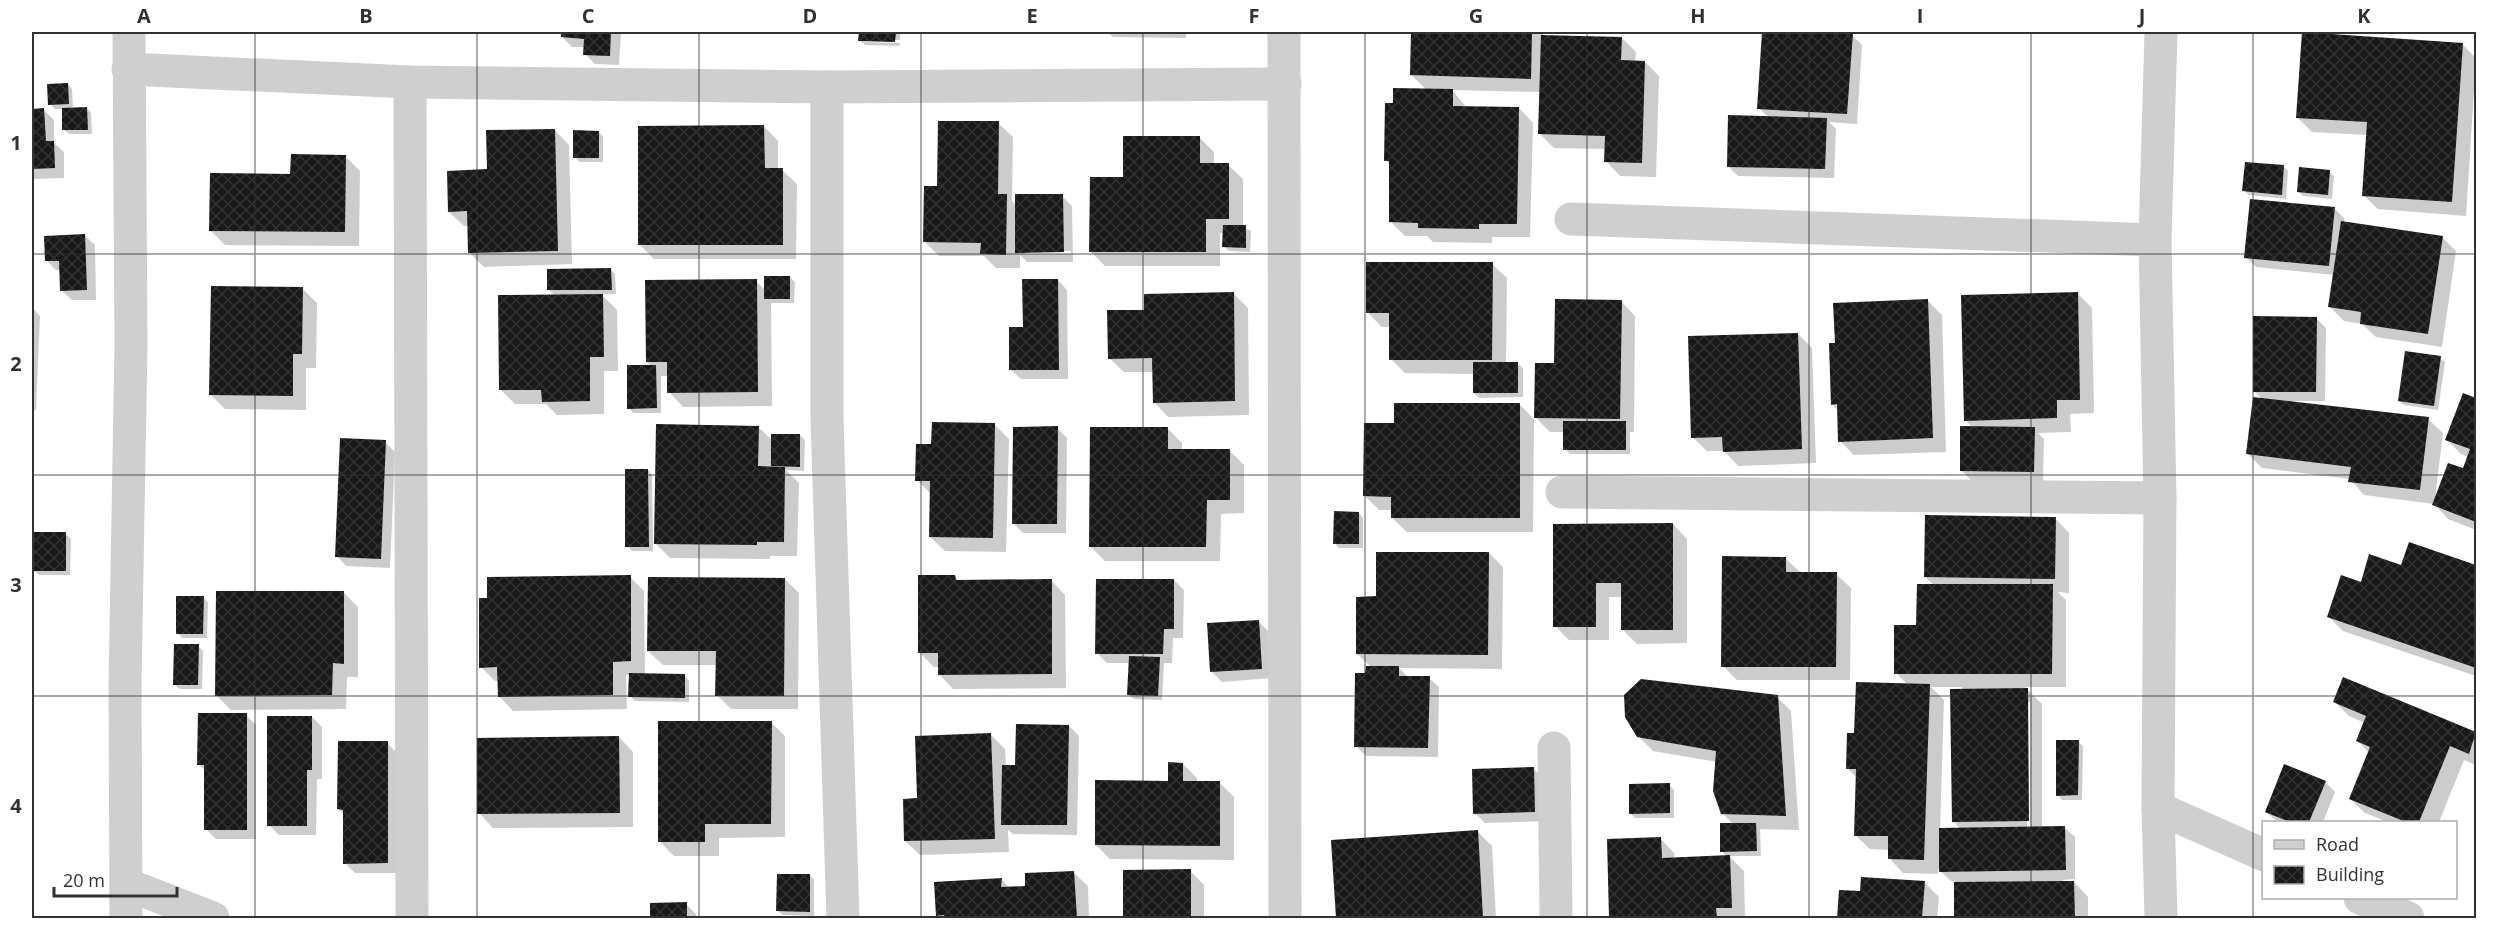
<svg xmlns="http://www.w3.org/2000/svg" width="2508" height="950" font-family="'Open Sans',sans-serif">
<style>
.shadow{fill:#0003;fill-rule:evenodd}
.building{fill:url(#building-cross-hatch)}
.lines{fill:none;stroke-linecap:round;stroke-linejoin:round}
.minor{stroke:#cfcfcf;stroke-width:33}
.grid{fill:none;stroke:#323232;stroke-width:1.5;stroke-opacity:0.55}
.neatline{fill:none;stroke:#323232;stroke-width:2}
.grid-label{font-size:20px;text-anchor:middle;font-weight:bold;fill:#323232}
</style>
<defs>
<pattern id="building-cross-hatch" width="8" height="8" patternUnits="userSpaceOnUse" patternTransform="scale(1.5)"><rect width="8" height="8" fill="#191919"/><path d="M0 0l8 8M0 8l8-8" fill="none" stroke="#323232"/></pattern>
</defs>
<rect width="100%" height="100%" fill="#fff"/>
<!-- shadow -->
<g class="shadow">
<polygon points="563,32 621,32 619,65 595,64 585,54 585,47 572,47 562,37"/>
<polygon points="860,32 900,32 900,40 863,39 863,42 900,43 899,46 865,45 860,40"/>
<polygon points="1107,32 1186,32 1186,38 1113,37"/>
<polygon points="1413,32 1541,32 1545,36 1622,38 1636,52 1635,62 1645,62 1659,76 1656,177 1620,176 1606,161 1606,149 1554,148 1540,134 1541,92 1452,90 1467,108 1519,108 1533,123 1530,237 1492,237 1492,243 1433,242 1427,236 1405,236 1390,221 1391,165 1386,160 1394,105 1427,90 1411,75"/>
<polygon points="1764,32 1852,35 1862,45 1857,124 1829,122 1836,129 1834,178 1738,176 1728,166 1769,118 1759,108"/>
<polygon points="2462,44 2476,58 2466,216 2378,209 2363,195 2368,135 2312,132 2297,117"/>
<polygon points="68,84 72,89 73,109 87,108 91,113 92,134 69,134 64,130 63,109 55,109 50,104"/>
<polygon points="32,110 44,110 54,120 54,143 64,152 64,178 32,179"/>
<path d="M998,123L1013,137L1012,201L1016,206L1062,196L1072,206L1073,262H1027L1020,255V268H996L984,256H939L925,242L939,187ZM1025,251H1071V254H1025Z"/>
<polygon points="764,126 778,141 778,170 782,170 797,184 796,259 654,259 640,245"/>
<polygon points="555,130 569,145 572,264 484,267 469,252 469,226 464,226 449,212 489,171"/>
<polygon points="599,132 603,137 603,162 580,162 575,158"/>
<polygon points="1200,138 1214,152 1214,165 1228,165 1243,179 1243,227 1251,231 1250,252 1229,251 1224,246 1224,233 1220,233 1220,266 1105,266 1091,252 1124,178"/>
<polygon points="345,156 360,171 359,246 225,245 211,231"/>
<polygon points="2283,166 2288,171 2286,199 2249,195 2244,190"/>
<polygon points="2329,172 2334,176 2332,199 2303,196 2298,191"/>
<polygon points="2334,208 2344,218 2344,223 2442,237 2456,251 2442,347 2376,337 2362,324 2344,321 2330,307 2335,275 2256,267 2246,257"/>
<polygon points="85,236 95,245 96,300 72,300 62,291 61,270 56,270 46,260"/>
<polygon points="1492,264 1507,278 1506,364 1518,364 1523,368 1523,397 1479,398 1474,393 1474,374 1405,373 1391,359 1391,327 1382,327 1367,312"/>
<polygon points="610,269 615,274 616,294 601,294 617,310 618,371 604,371 604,414 557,415 546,404 515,404 501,390 555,296 549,290"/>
<polygon points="790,277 795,282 794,303 771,303 772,406 683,407 669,392 669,376 661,376 661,413 633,413 629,408 652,367 647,362 756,281 765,290"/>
<polygon points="1058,280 1067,290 1068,379 1021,379 1011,370 1024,328"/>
<polygon points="302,288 317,303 316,368 306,368 306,410 225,409 211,395"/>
<polygon points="1233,293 1248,308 1249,415 1168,417 1154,402 1154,372 1124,372 1109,358 1146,311"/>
<polygon points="2077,293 2092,308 2094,413 2070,414 2071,432 2038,433 2044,439 2043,481 1971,480 1961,470 1973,428 1965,420"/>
<polygon points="1621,301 1635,316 1634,432 1630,432 1630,454 1570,454 1565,449 1565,432 1550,432 1536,418 1555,364"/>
<polygon points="1928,301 1942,315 1946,452 1854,455 1840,441 1838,411 1832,404"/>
<polygon points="32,307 40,316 36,410 32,410"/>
<polygon points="2316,318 2326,328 2325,401 2293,401 2293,403 2428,419 2443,433 2435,498 2463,470 2468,457 2461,454 2447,440 2464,395 2476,400 2476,530 2448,519 2434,504 2364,495 2350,479 2262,468 2248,454 2262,399 2254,391"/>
<polygon points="1798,334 1812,348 1816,463 1738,466 1724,451 1707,451 1692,437"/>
<polygon points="2440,358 2445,362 2438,410 2404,405 2399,401"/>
<polygon points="1520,405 1534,419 1533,532 1407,532 1392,518 1392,510 1379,510 1365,496 1396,425"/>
<polygon points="995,425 1009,439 1006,552 945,551 930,537 931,494 917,480 932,445"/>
<polygon points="758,427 773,441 800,435 805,440 804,471 786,470 799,483 797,556 770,556 770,559 670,558 653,541 653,551 632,551 627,546 648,470 652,475 653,541 656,541"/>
<polygon points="1057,428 1067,438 1066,533 1023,533 1013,523"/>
<polygon points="1168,429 1182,443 1182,450 1230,451 1244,465 1244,513 1221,514 1220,561 1105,561 1091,547"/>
<polygon points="385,442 395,452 390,568 346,566 337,556"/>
<polygon points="1359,513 1363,518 1363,548 1339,548 1335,544"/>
<path d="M2055,518L2069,533V593L2058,592L2066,600V687H2025L2042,704V828H2065L2075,837V879L2063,880V883L2074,882L2088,897V918H1955V881H1951L1938,869V874L1903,873L1889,858V850L1870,849L1855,835L1857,778L1847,768L1856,735L1908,685L1896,673L1935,586L1925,577ZM1931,687H1962L1953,821L1961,829L1940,830L1944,700ZM2027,702H2030V828H2027Z"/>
<polygon points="1673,524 1687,539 1687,643 1637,644 1623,630 1622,597 1609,597 1609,640 1569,640 1555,626 1555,525"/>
<polygon points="66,534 71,539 70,575 39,575 34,571"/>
<polygon points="2410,544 2476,566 2476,676 2343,631 2328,616 2362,583 2402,567"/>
<polygon points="1489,553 1503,567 1502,669 1399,668 1409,678 1429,678 1439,687 1438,757 1366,756 1356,746 1366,675 1371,667 1357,654 1377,598"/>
<polygon points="1785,558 1800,572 1836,574 1851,588 1850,680 1737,680 1723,666"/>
<polygon points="630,577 644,591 645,675 684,675 689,680 689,702 635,701 630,696 630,675 626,675 627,709 513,711 499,696 499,681 495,681 481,667"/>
<polygon points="955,577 959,581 1051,580 1065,595 1066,688 953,689 939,674 939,667 934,667 919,652"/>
<polygon points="785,579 799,593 798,709 731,709 717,695 717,665 663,665 648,651"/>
<polygon points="1174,580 1184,590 1183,638 1173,638 1172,663 1164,663 1162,700 1134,699 1129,695 1130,663 1107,663 1097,653"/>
<polygon points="344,593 358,607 358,677 347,677 346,709 231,710 217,696"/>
<polygon points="203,597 208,602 207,638 182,638 178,633"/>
<polygon points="1258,621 1268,631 1272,678 1222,682 1212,672"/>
<polygon points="198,646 203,651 202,689 180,689 175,685"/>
<polygon points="2344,679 2476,733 2476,765 2464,760 2439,822 2388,822 2365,813 2350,799 2369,753 2358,741 2365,723 2349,716 2335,702"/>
<polygon points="1777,697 1791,711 1799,830 1760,829 1761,856 1729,856 1744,871 1745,918 1611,918 1609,840 1660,838 1674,853 1675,859 1727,857 1722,851 1733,824 1723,814 1717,762 1653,751 1638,736"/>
<polygon points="246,715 256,725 256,839 216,839 206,829 206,771 199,765"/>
<polygon points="312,717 322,727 322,779 317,779 316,835 279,835 269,825"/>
<polygon points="771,722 785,736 785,837 719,838 719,856 674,856 660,842"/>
<polygon points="1069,726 1079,736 1077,835 1013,834 1008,830 1009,852 920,855 905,841 918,800 991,735 1005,749 1006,767 1016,767"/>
<polygon points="619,737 633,752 633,827 493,828 479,813"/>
<polygon points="2078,742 2083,746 2082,800 2062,800 2058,795"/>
<polygon points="387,743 397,753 397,873 355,873 345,863 345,815 339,809"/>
<polygon points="1183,764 1197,778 1197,782 1220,783 1234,797 1234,860 1110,859 1096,845 1170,782"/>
<polygon points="1534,769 1544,779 1545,821 1485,823 1475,813"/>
<polygon points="2325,782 2335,792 2323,822 2278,822 2266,812"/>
<polygon points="1669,785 1674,790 1674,818 1635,818 1630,813"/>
<polygon points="1478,832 1492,846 1496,918 1337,918 1333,841"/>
<polygon points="1124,871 1190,871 1204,885 1204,918 1124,918"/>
<polygon points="1073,872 1088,886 1089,918 941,918 937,915 1001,879 1010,888 1027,887"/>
<polygon points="810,875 814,880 814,916 783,915 778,911"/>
<polygon points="1925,883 1939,897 1937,918 1838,918 1840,891 1861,893"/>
<polygon points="651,904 686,904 696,914 696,918 651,918"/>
</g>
<!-- building -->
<g class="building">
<polygon points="561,32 611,32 610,56 583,55 584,39 561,37"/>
<polygon points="859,32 896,32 895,42 858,41"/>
<polygon points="1411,32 1532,32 1531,79 1410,75"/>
<polygon points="1762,32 1853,33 1847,114 1757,109"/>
<polygon points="2302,32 2463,43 2452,202 2362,196 2367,122 2296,118"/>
<polygon points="1541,35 1622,37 1621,60 1645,61 1642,163 1604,162 1605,136 1538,134"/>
<polygon points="68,83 69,104 48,105 47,84"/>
<polygon points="1393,88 1453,89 1453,106 1519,107 1517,224 1479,224 1479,229 1418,228 1418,223 1389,222 1389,161 1384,161 1385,103 1393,103"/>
<polygon points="87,107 88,130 62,130 62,108"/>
<polygon points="44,108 46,141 54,141 55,168 32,169 32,109"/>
<polygon points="1728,115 1827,118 1825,169 1727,167"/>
<polygon points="938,121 999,121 998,194 1007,194 1006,255 980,254 981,243 923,242 924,186 937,186"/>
<polygon points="764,125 765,168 783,168 783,245 638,245 638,126"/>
<polygon points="555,129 558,251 468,253 467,211 448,212 447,171 487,169 486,130"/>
<polygon points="573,130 599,131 599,158 573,158"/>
<polygon points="1123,136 1200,136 1200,163 1229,163 1229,219 1206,219 1206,252 1089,252 1090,177 1123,177"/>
<polygon points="291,154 346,155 345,232 209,231 210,173 290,174"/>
<polygon points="2245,162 2284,165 2282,195 2242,191"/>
<polygon points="2299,167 2330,170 2328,195 2297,192"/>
<polygon points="1015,194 1063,194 1064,252 1015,253"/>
<polygon points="2250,199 2335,207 2329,266 2244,258"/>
<polygon points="2341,221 2443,236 2428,334 2360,324 2361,312 2328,307"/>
<polygon points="1223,225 1246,225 1246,248 1222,247"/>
<polygon points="85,234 87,290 60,291 59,261 45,261 44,236"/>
<polygon points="1366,262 1493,262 1492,360 1389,360 1389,313 1366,313"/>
<polygon points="611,268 612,290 547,290 547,269"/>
<rect x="764" y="276" width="26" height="23"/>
<polygon points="757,279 758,392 667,393 667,362 646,362 645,280"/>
<polygon points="1022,279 1058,279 1059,370 1009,370 1009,327 1023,327"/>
<polygon points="211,286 303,287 302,354 293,354 293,396 209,395"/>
<polygon points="1234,292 1235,401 1153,403 1152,358 1108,359 1107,310 1144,310 1144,294"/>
<polygon points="2078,292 2080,400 2057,400 2057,418 1964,421 1961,295"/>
<polygon points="603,294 604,357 590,357 590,401 542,402 541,390 499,390 498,295"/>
<polygon points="1555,299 1622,300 1620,419 1534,418 1535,363 1554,363"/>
<polygon points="1928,299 1933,438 1838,442 1837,404 1831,405 1829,343 1835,343 1833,303"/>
<polygon points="2253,316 2317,317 2316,392 2253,392"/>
<polygon points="1798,333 1802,449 1723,452 1722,437 1691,438 1688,336"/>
<polygon points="2405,351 2441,356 2434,406 2398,401"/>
<rect x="1473" y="362" width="45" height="31"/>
<polygon points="627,365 656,365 657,408 627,409"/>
<polygon points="2463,393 2476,398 2476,522 2432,505 2448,463 2463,468 2470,449 2445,440"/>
<polygon points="2253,397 2429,417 2420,490 2348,482 2351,467 2246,454"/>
<polygon points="1394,403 1520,403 1520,518 1391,518 1391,497 1363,496 1364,423 1394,423"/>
<rect x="1563" y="421" width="63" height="29"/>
<polygon points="932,422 995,423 993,538 929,537 930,481 915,481 916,444 931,444"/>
<polygon points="656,424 759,426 758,466 785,467 784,542 757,542 757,545 654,544"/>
<polygon points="1058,426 1057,524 1012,524 1013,427"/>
<polygon points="1960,426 2035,427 2034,472 1960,471"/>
<polygon points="1090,427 1168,427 1168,449 1230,449 1230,500 1207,500 1206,547 1089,547"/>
<polygon points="771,434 800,434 800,467 771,466"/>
<polygon points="340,438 386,440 381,559 335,557"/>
<polygon points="625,469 648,469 649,547 625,547"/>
<polygon points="1334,511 1359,512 1359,544 1333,544"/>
<polygon points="1925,515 2056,517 2055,579 1924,577"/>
<polygon points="1673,523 1673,630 1621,630 1621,583 1596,583 1596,627 1553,627 1553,524"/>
<polygon points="33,532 66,532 66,571 32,571"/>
<polygon points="2409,542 2476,565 2476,668 2327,617 2341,575 2361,582 2369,554 2401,565"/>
<polygon points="1376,552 1489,552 1488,655 1356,654 1356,597 1376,596"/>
<polygon points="1722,556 1786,557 1786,572 1837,572 1836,667 1721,667"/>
<polygon points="631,575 631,661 613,662 613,695 498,697 497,667 479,668 479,598 487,598 487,577"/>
<polygon points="918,575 955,575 956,580 1052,579 1052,674 938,675 938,653 918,653"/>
<polygon points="648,577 785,578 784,696 715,696 716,651 647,651"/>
<polygon points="1096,579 1174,579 1174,629 1164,629 1163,654 1095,654"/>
<polygon points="1917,584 2053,584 2052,674 1894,674 1894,625 1916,625"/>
<polygon points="216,591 344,591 344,664 333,663 332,695 215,696"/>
<polygon points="176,596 204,596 203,634 176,634"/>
<polygon points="1259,620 1262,669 1210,672 1207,623"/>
<polygon points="174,644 199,644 198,685 173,685"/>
<polygon points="1129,656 1160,657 1158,696 1127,695"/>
<polygon points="1366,666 1399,666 1399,676 1430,676 1428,748 1354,747 1355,673 1365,673"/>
<polygon points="629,673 685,674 685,698 628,697"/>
<polygon points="2343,677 2476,732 2469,754 2450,746 2419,822 2406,822 2349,799 2370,747 2356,741 2366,716 2333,702"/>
<polygon points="1641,679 1778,695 1786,816 1721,814 1713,791 1716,751 1637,737 1625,717 1624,695"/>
<polygon points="1856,682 1930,684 1924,860 1888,859 1888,836 1854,836 1856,769 1846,769 1847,733 1854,733"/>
<polygon points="2028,688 2029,821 1952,822 1950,689"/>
<polygon points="198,713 247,713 247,830 204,830 204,765 197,765"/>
<polygon points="267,716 312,716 312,770 307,770 307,826 267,826"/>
<polygon points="658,721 772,721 771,824 705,824 705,842 658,842"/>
<polygon points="1016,724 1069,725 1067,825 1001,825 1002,765 1015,765"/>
<polygon points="991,733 995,839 904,841 903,799 917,798 915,736"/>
<polygon points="619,736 620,813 477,814 477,738"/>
<polygon points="2056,740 2079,740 2078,795 2056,796"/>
<polygon points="338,741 388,741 388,863 343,864 343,810 337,809"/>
<polygon points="1168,762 1183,763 1183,781 1220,781 1220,846 1095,845 1095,780 1168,781"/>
<polygon points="2284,764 2326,781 2309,822 2290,822 2265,812"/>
<polygon points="1534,767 1535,812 1473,814 1472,769"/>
<polygon points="1670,783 1670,813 1629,814 1629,784"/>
<polygon points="1720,823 1756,823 1757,851 1720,852"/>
<polygon points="2065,826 2066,870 1939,872 1939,828"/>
<polygon points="1478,830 1483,918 1336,918 1331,840"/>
<polygon points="1661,837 1662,858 1730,855 1732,908 1716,908 1717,918 1609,918 1607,839"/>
<polygon points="1191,869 1191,918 1123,918 1123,870"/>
<polygon points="1074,871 1077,918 944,918 944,915 936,916 934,882 1002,878 1001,887 1025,886 1025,873"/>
<polygon points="777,874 810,874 810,912 776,911"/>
<polygon points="1861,877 1925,881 1922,918 1837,918 1839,890 1860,891"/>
<polygon points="2074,881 2075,918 1954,918 1954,882"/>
<polygon points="687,902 687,918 650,918 650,903"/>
</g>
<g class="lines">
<!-- minor -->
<g class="minor">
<polyline points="1284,32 1285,918"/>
<polyline points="2161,32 2155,240 2160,498 2158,808 2161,918"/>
<polyline points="128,69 410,82 827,87 1285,84"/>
<polyline points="410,82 412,918"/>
<polyline points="827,87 827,419 843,918"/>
<polyline points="1571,219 2155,240"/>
<polyline points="1562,492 2160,498"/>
<polyline points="1554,748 1556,918"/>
<polyline points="2158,808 2264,855"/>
<polyline points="126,884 213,918"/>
<polyline points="2360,898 2408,918"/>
<polyline points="126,918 125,684 131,346 129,32"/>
</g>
</g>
<!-- grid -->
<path class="grid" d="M255,32V918M477,32V918M699,32V918M921,32V918M1143,32V918M1365,32V918M1587,32V918M1809,32V918M2031,32V918M2253,32V918M32,254H2476M32,475H2476M32,696H2476"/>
<!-- border -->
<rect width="2508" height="950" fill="none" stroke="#ffffff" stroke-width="66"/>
<!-- legend -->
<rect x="2262" y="821" width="195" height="78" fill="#ffffff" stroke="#adadad" stroke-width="1.5"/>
<rect x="2274" y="840" width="30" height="9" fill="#cfcfcf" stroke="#adadad" stroke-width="1.5"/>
<text x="2316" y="851" font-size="18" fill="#323232">Road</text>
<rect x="2274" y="866" width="30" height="18" fill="url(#building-cross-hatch)" stroke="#adadad" stroke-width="1.5"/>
<text x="2316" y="881" font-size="18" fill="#323232">Building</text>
<!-- scale -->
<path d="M54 887v9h123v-9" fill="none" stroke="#323232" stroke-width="3"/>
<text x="63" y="887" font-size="18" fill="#323232" stroke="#ffffff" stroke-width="4.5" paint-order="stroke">20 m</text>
<rect x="33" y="33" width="2442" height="884" class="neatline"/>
<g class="grid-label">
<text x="144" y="23">A</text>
<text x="366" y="23">B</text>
<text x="588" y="23">C</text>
<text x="810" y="23">D</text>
<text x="1032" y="23">E</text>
<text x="1254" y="23">F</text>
<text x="1476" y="23">G</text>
<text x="1698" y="23">H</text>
<text x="1920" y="23">I</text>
<text x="2142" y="23">J</text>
<text x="2364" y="23">K</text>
<text x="16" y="150">1</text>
<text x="16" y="371">2</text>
<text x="16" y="592">3</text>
<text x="16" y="813">4</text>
</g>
</svg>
